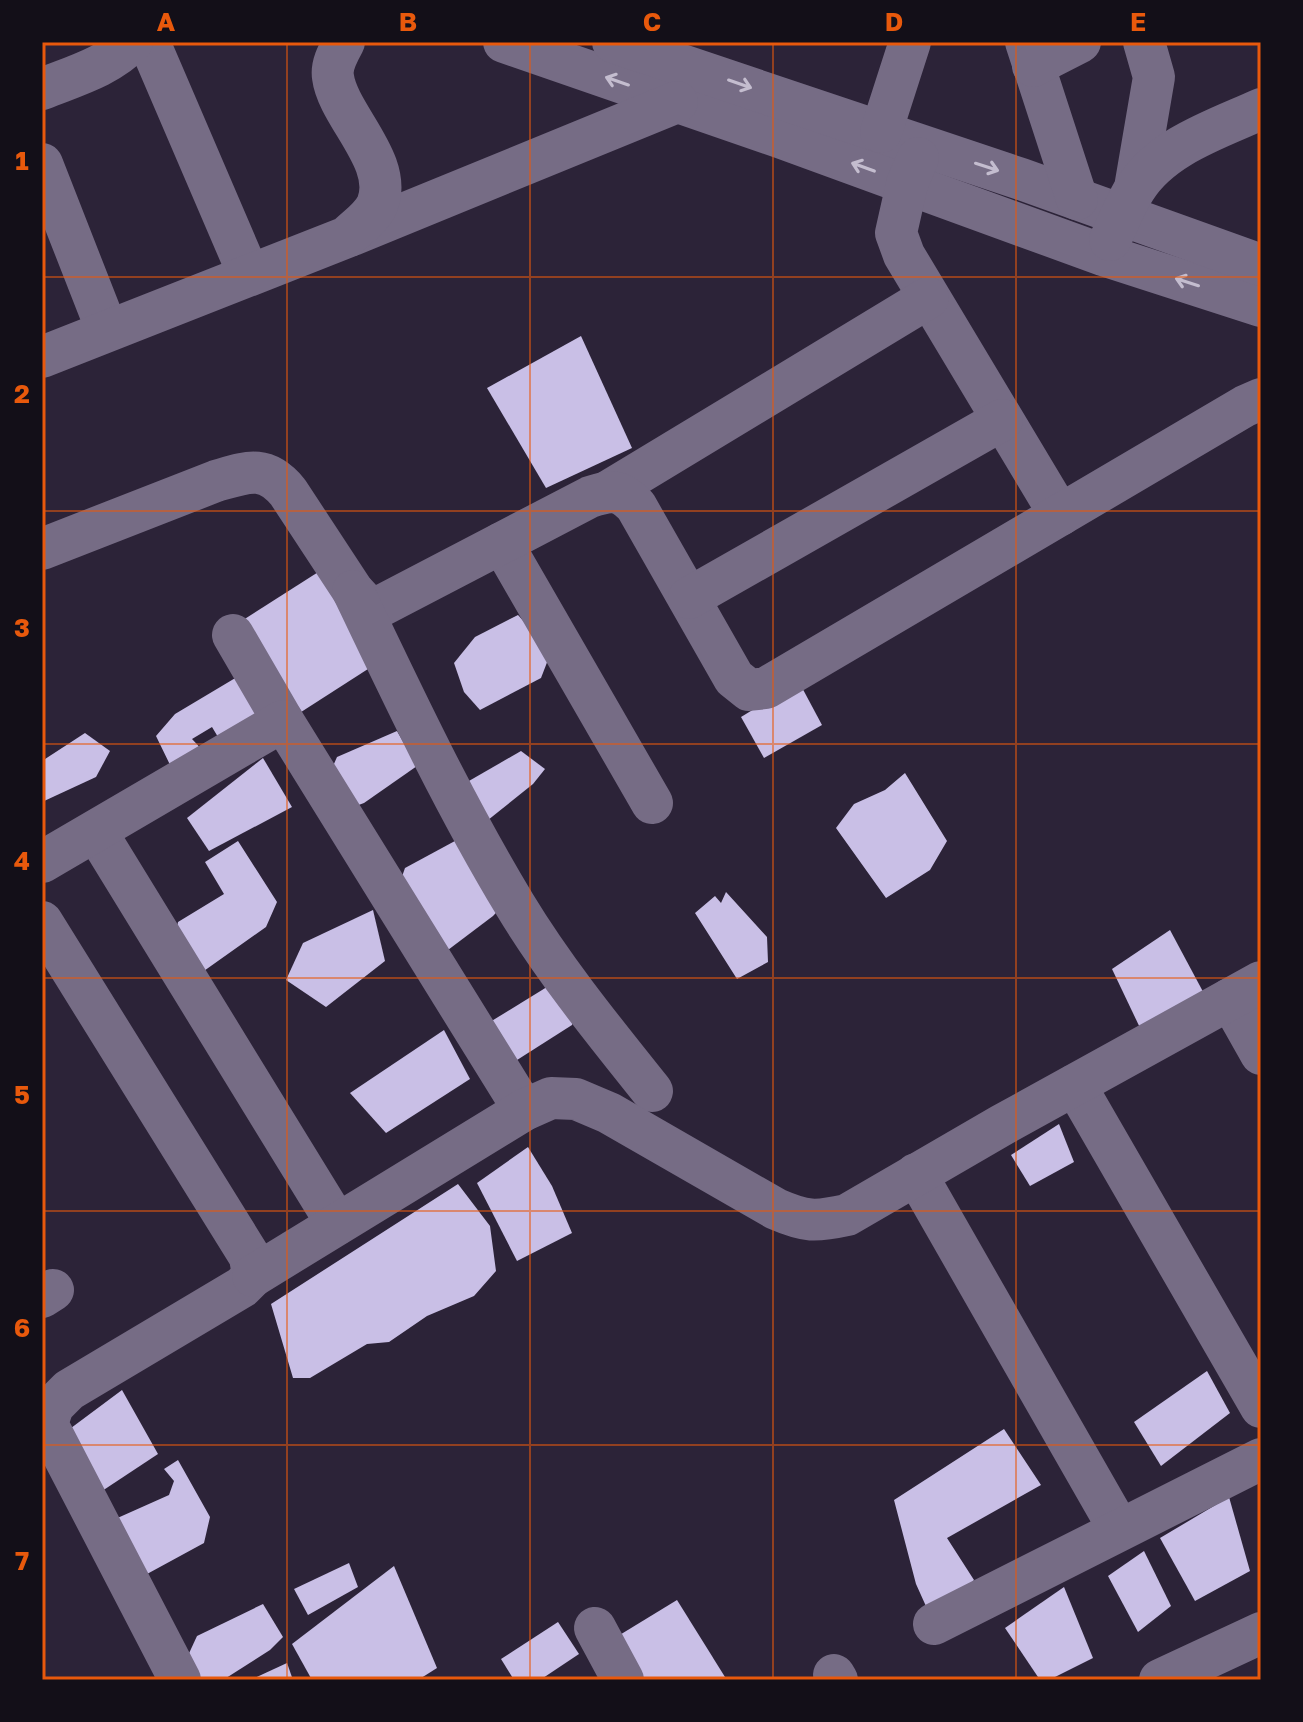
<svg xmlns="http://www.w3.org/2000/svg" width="1303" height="1722" font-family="'Golos Text',sans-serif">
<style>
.building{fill:#c9bfe6}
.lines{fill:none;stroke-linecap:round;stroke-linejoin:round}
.minor{stroke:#766c85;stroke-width:42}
.oneway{stroke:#c4bdcf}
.grid{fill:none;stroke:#e8590c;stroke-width:2;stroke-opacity:0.55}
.neatline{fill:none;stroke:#e8590c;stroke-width:3}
.grid-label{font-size:26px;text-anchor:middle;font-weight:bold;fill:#e8590c}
</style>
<rect width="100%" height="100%" fill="#2c2338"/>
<!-- building -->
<g class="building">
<polygon points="581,336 632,448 546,488 487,388"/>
<polygon points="323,569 382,660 298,714 240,622"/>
<polygon points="518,615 551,652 541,678 480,710 464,692 454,663 475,637"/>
<polygon points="237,677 258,713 218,737 212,727 192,739 208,756 174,773 156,736 175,714"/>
<polygon points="799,682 822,725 764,758 741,717"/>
<polygon points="397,731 417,766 364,803 345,810 326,782 337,757"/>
<polygon points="85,733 110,751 96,777 42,802 42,761"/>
<polygon points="521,751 545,769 533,784 478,828 455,789"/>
<polygon points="263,758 292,807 209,851 187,818"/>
<polygon points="905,773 947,841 930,870 886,898 836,828 854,804 885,790"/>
<polygon points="466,835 507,901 493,916 440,956 396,894 405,868"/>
<polygon points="238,841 277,902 266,927 194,978 173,949 178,922 224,894 205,862"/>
<polygon points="726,892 767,937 768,962 737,979 695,913 715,896 721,903"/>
<polygon points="373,910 385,961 326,1007 286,980 303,943"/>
<polygon points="1170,930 1208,1001 1142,1032 1112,969"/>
<polygon points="555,982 578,1006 572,1025 506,1067 490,1022"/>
<polygon points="444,1030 470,1079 386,1133 350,1093"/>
<polygon points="1059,1124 1074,1162 1030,1186 1011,1155"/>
<polygon points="528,1147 552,1186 572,1233 517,1261 477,1183"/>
<polygon points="458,1184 490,1226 496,1271 474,1296 427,1316 389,1342 367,1344 310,1378 293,1378 271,1304"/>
<polygon points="1207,1371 1230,1413 1161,1466 1134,1422"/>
<polygon points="122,1390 158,1454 93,1497 67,1431"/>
<polygon points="1004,1429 1041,1485 947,1538 974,1580 934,1624 916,1584 894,1500"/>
<polygon points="178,1460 210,1517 204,1543 136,1580 104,1524 169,1495 174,1481 164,1469"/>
<polygon points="1229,1497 1250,1571 1195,1601 1160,1538"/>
<polygon points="1144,1551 1171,1606 1138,1632 1108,1576"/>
<polygon points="349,1563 358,1587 308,1615 294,1589"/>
<polygon points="394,1566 437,1668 418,1680 312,1680 292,1644"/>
<polygon points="1064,1587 1093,1658 1049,1680 1040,1680 1005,1628"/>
<polygon points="677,1600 725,1677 722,1680 642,1680 618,1636"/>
<polygon points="263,1604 283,1637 270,1650 223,1680 192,1680 185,1662 197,1636"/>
<polygon points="558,1622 579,1654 540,1680 514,1680 501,1659"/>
<polygon points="287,1663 293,1680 250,1680"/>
</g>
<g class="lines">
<!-- minor -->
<g class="minor">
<polyline points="149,42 249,275"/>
<polyline points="504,42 779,137 1103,255 1261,306"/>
<polyline points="613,42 1021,179 1261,265"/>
<polyline points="1026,42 1077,199"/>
<polyline points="1033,66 1080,42"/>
<path d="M42,89C74,76 108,67 132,42"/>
<polyline points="881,132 910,42"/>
<polyline points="918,158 907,184 896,233 904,255 1060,515"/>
<polyline points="42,164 107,330"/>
<polyline points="1135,188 1154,77 1144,42"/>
<polyline points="352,235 677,102"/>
<path d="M1110,240C1118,224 1125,204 1135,189C1162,146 1217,129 1261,109"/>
<path d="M42,357L347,237C357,227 371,218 377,205C395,162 338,116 333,77C331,65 338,53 344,42"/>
<polyline points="609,491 928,298"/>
<polyline points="502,543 652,803"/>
<path d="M42,549L216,481C247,472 265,464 288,492L353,591L365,604L377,608L590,497C612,490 619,489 636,506L734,678L749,690L766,688L1245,406L1261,399"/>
<path d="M353,591C404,698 454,804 515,905C555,971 604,1031 652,1091"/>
<polyline points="689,598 1002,420"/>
<polyline points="233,635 283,721"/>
<polyline points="97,833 337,1224"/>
<polyline points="42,862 283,721 524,1110"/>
<polyline points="42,922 250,1257 253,1276 242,1287 69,1390 53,1406 47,1424 180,1680"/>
<polyline points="1230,999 1261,1054"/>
<polyline points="1075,1085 1261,1407"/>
<polyline points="916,1174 1119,1529"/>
<path d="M253,1276L524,1110L551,1098L576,1099L609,1113L776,1209C806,1222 815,1222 847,1215L1002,1125L1261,982"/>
<polyline points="42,1297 53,1290"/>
<polyline points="934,1624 1261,1459"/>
<polyline points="595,1628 623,1680"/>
<polyline points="834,1675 837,1680"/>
<polyline points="1160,1680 1261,1633"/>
</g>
</g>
<!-- one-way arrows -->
<defs><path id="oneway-shaft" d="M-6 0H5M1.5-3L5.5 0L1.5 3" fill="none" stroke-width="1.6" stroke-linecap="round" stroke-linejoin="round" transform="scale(2)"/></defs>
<g class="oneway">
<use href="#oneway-shaft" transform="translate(617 81) rotate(-161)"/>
<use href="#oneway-shaft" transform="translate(740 84) rotate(19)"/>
<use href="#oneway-shaft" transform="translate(863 167) rotate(-160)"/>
<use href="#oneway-shaft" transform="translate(987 167) rotate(18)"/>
<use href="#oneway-shaft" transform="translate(1187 282) rotate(-162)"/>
</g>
<!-- grid -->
<path class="grid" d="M287,42V1680M530,42V1680M773,42V1680M1016,42V1680M42,277H1261M42,511H1261M42,744H1261M42,978H1261M42,1211H1261M42,1445H1261"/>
<!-- border -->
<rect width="1303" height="1722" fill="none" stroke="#130f18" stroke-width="88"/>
<rect x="44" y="44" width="1215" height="1634" class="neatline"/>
<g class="grid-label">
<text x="166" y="31">A</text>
<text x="408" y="31">B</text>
<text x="652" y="31">C</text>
<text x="894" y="31">D</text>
<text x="1138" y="31">E</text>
<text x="22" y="170">1</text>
<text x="22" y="403">2</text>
<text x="22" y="637">3</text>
<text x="22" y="870">4</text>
<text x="22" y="1104">5</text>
<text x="22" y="1337">6</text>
<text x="22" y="1570">7</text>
</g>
</svg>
